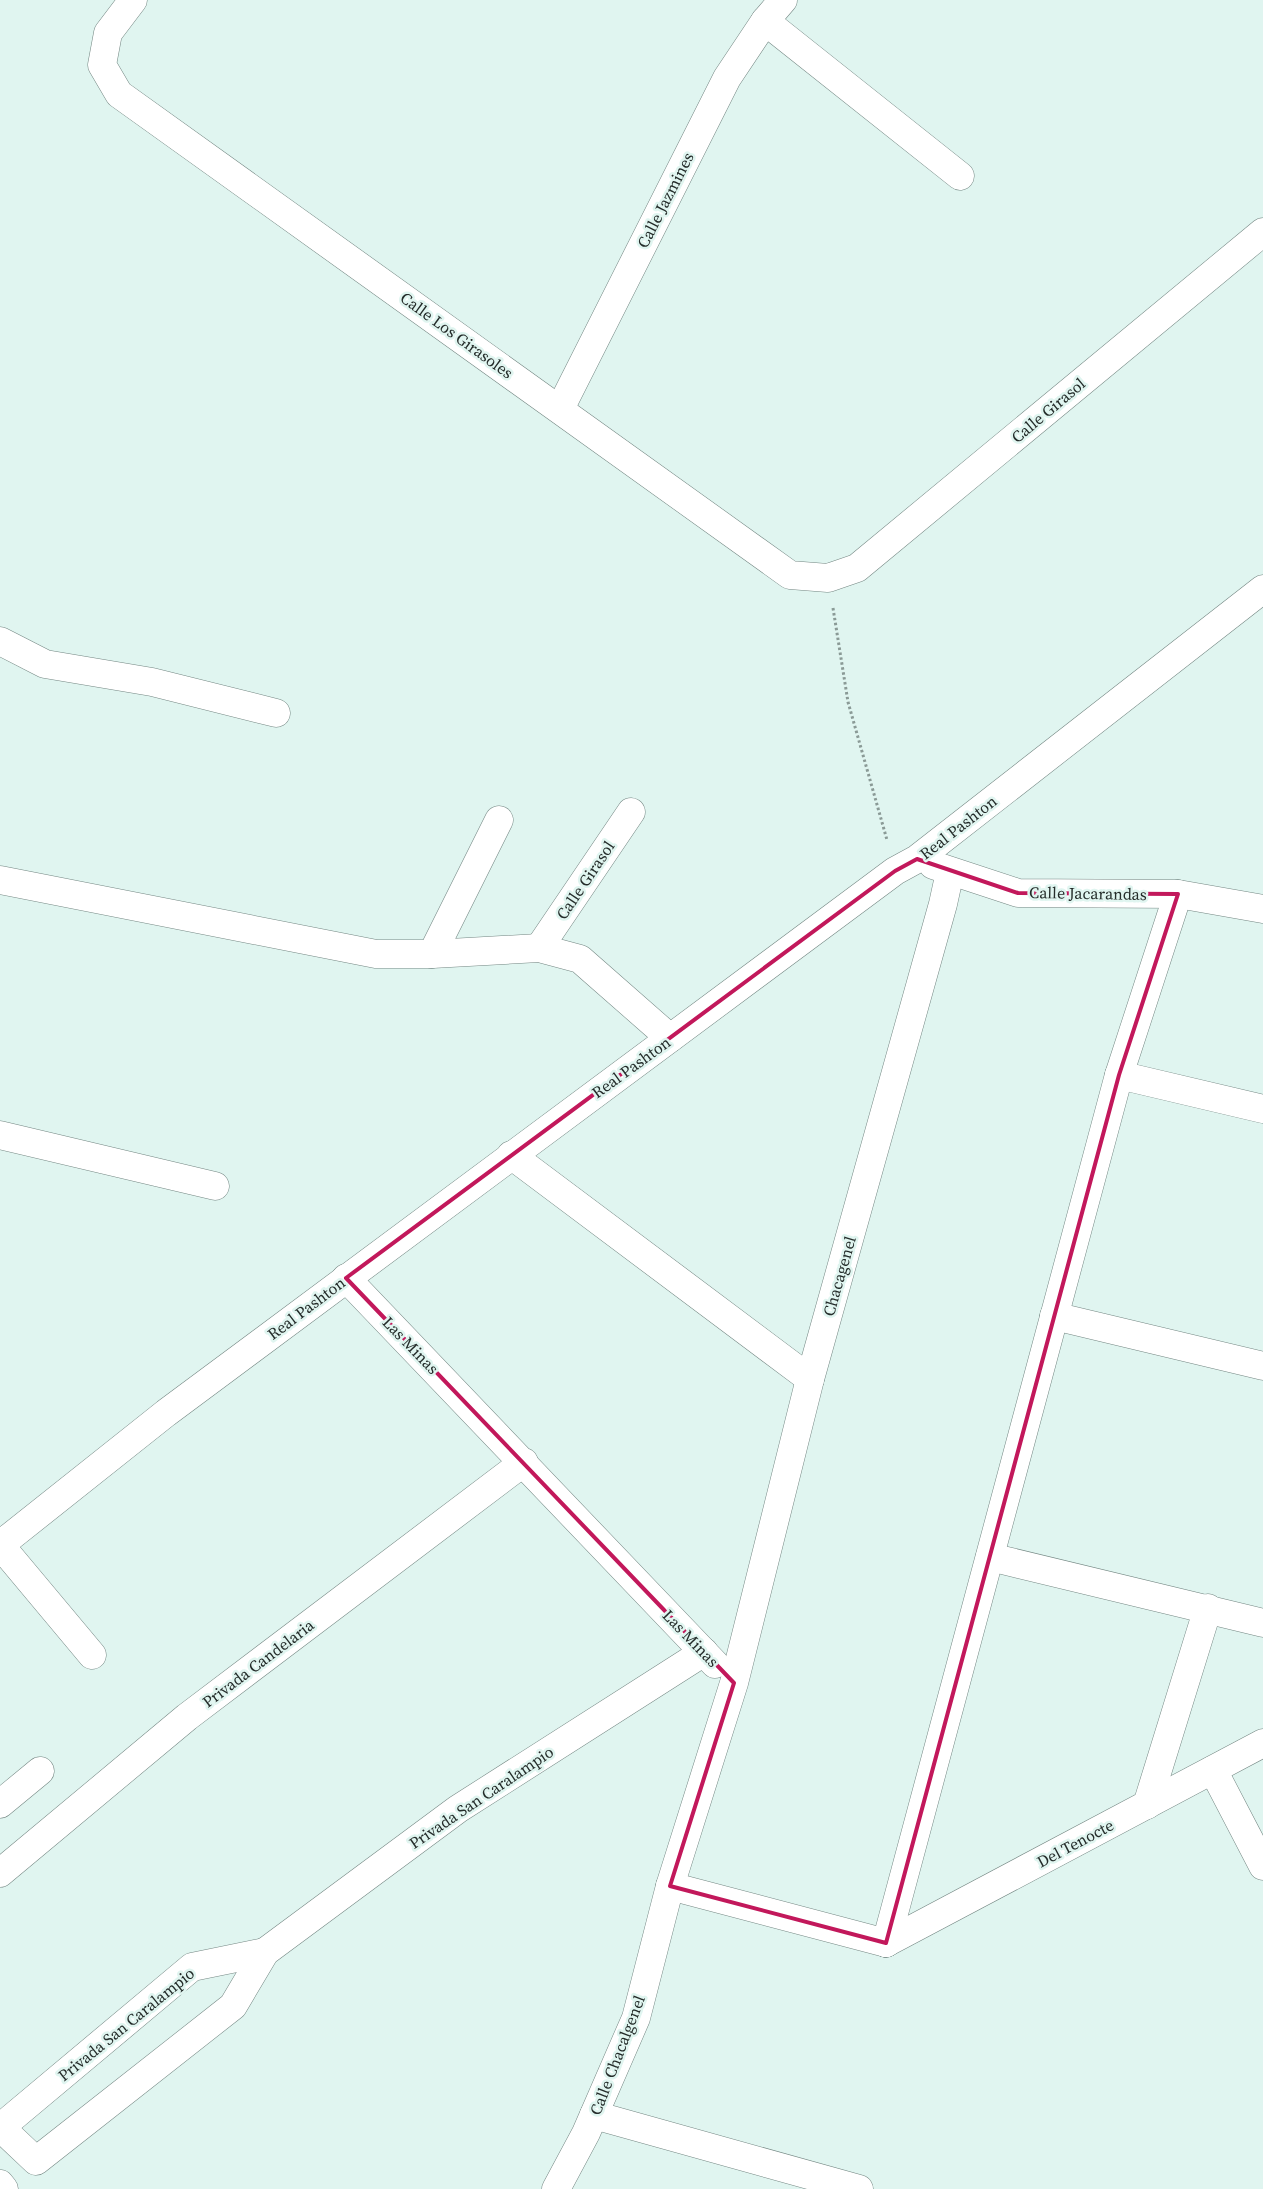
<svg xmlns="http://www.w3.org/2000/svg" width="1263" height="2189" font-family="'Source Serif 4',serif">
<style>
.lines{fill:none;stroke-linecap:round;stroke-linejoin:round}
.street-casing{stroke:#748783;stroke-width:29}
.path{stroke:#8a9a96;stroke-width:3;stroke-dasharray:2.5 2.5;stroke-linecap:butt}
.street{stroke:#fff;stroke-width:28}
.marked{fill:none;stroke:#c2185b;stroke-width:4;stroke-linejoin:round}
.labels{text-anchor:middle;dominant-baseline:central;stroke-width:5;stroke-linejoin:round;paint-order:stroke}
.street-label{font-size:16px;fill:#242c2a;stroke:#e0f5f0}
</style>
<rect width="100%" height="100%" fill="#e0f5f0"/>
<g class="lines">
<!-- street casing -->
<g class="street-casing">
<g id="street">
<polyline points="133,0 108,33 102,65 119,94 790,575 828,578 857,568 1263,232"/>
<polyline points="765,21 960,176"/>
<polyline points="560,409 727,78 765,21 783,0"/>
<polyline points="0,641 45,664 152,682 276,713"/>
<polyline points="933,865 1018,893 1178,894 1263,909"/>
<polyline points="0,880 376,954 432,954 539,948 580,959 670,1038"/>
<polyline points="539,948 631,812"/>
<polyline points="432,954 499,820"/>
<polyline points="1119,1075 1263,1109"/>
<polyline points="0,1135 215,1186"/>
<polyline points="511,1155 810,1379"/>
<polyline points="346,1278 715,1664"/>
<polyline points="1054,1316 1263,1366"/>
<polyline points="0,1545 166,1413 895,871 917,859 1263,589"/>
<polyline points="0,1545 92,1655"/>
<polyline points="990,1557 1263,1623"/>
<polyline points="1213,1770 1263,1866"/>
<polyline points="0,1804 40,1771"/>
<polyline points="1147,1805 1208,1608"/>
<polyline points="0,1873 187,1717 524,1462"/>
<polyline points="670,1886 886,1943"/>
<polyline points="886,1943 1119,1075 1178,894"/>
<polyline points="886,1943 1263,1743"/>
<polyline points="594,2115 859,2189"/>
<polyline points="0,2127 36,2161 233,2006 265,1952 458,1809 704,1652"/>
<polyline points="1,2127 192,1967 265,1952"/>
<polyline points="0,2184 4,2189"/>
<polyline points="556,2189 586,2133 636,2018 670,1886 734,1683 810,1379 943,904 950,872"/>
</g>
</g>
<!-- path -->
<polyline class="path" points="833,608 848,702 887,840"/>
<!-- street -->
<use href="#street" class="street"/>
</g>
<!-- marked area -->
<path class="marked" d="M917,859L1018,893L1178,894L1119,1075L886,1943L670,1886L734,1683L346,1278L895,871Z"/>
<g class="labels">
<!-- street labels -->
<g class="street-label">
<text transform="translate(665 200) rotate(-63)">Calle Jazmines</text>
<text transform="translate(457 335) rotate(36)">Calle Los Girasoles</text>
<text transform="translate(1048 410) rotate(-40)">Calle Girasol</text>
<text transform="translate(958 827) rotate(-38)">Real Pashton</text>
<text transform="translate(585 880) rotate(-56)">Calle Girasol</text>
<text transform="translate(1088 893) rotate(1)">Calle Jacarandas</text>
<text transform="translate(631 1067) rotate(-36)">Real Pashton</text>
<text transform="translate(839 1276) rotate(-74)">Chacagenel</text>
<text transform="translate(306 1308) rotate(-37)">Real Pashton</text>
<text transform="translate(411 1345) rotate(46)">Las Minas</text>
<text transform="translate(691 1638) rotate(46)">Las Minas</text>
<text transform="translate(258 1663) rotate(-37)">Privada Candelaria</text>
<text transform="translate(481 1797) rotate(-34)">Privada San Caralampio</text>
<text transform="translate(1075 1843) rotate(-28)">Del Tenocte</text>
<text transform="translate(126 2024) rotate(-39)">Privada San Caralampio</text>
<text transform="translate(617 2055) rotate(-69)">Calle Chacalgenel</text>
</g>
</g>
</svg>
